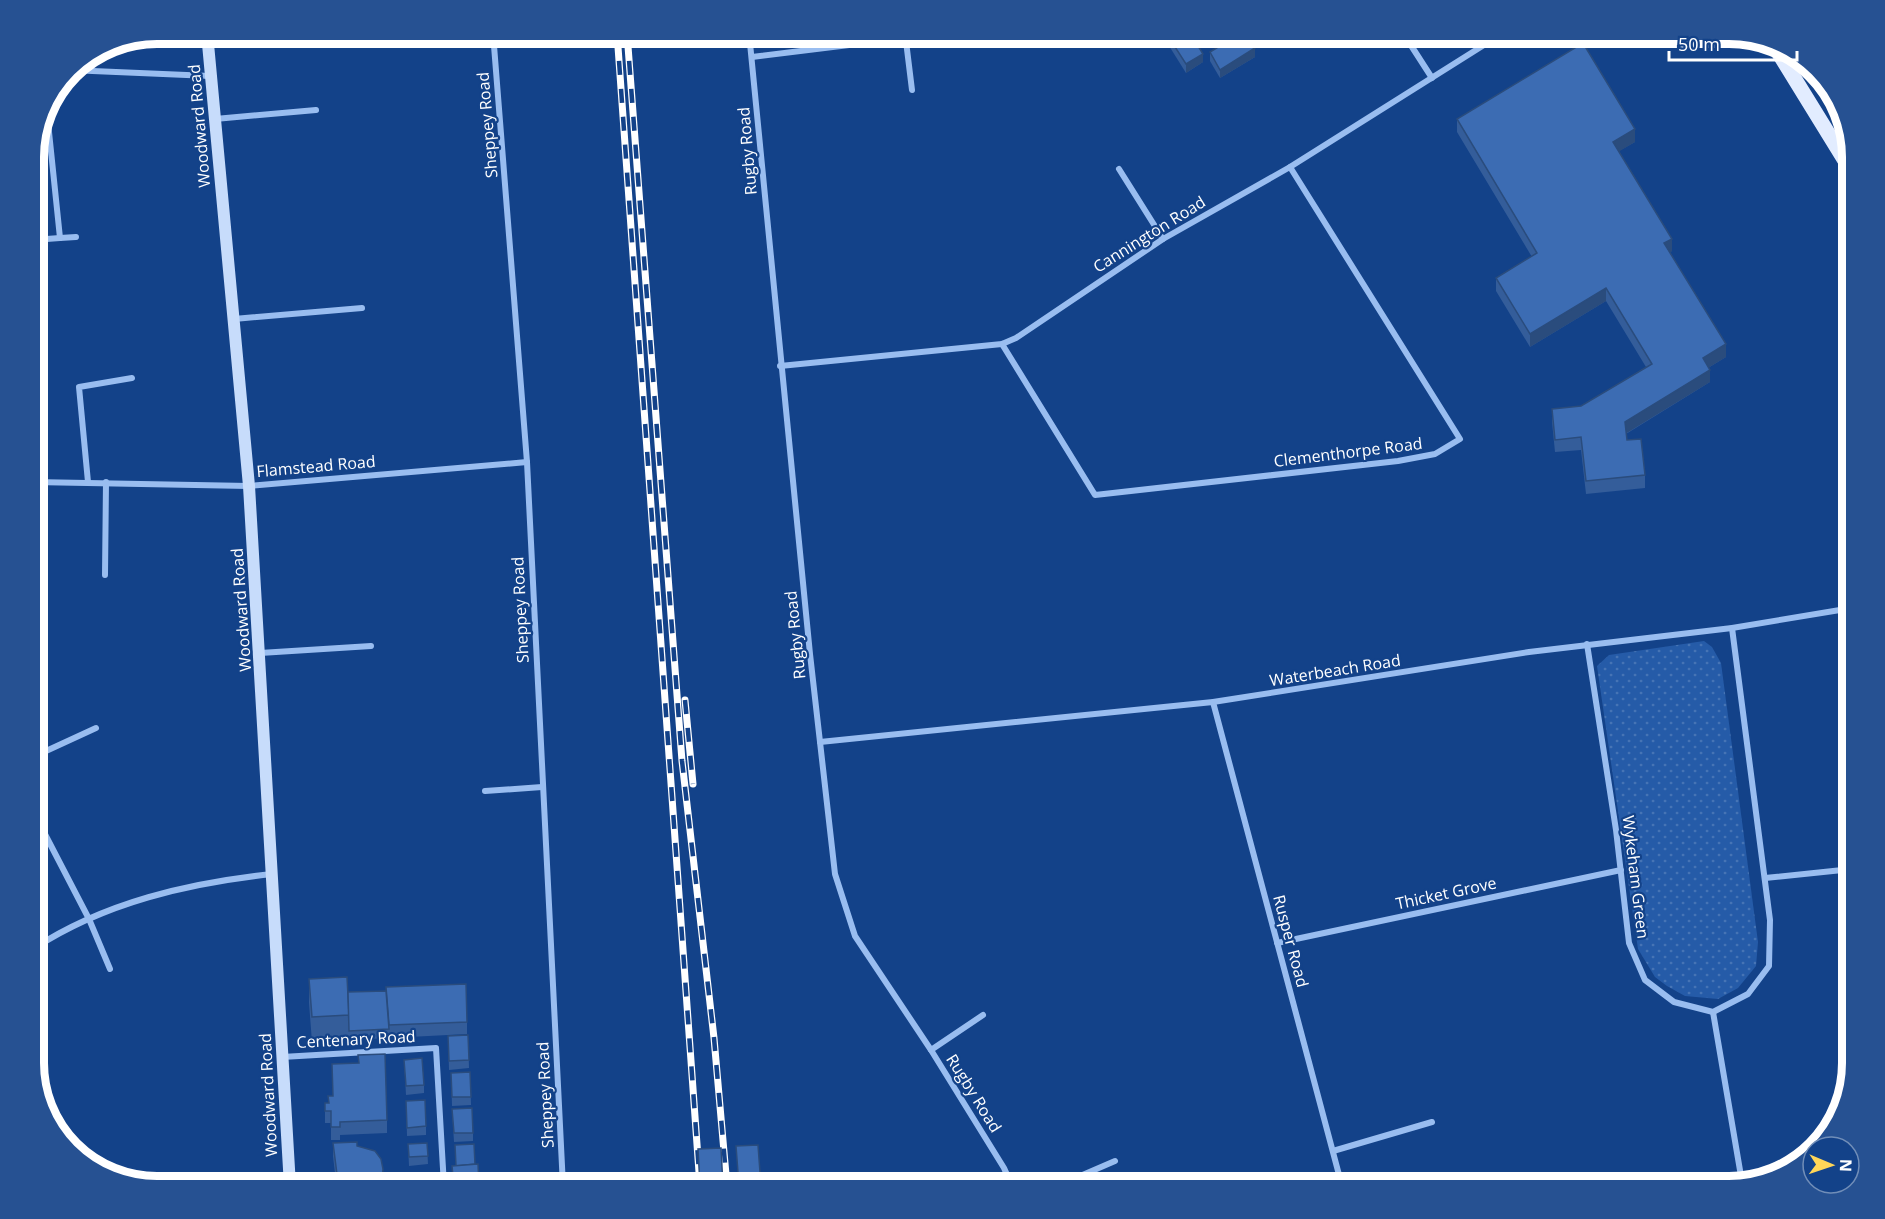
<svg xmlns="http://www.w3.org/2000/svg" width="1885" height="1219" font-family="'Open Sans',sans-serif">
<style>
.grass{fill:url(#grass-dots)}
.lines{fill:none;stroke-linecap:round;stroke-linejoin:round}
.street{stroke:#99bdf0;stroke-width:6}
.secondary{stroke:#c7dcfb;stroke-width:12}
.primary{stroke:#e2ecff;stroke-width:15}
.rail-casing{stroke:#fff;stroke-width:7}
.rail{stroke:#134289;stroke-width:4.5;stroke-dasharray:14;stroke-linecap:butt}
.wall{fill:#345d9a}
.shaded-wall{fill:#2a4c7d}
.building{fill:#3c6cb3;stroke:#2a4c7d;stroke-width:1.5}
.labels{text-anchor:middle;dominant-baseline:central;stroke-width:4.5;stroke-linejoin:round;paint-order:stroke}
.street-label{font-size:16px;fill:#fff;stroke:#134289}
.rim{fill:none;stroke:#fff;stroke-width:8}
</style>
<defs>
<pattern id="grass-dots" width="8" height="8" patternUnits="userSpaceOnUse" patternTransform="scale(1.5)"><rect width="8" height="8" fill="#255ba8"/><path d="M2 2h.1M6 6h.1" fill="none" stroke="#4674b5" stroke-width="1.8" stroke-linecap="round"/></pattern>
</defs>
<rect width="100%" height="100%" fill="#134289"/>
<!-- grass -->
<polygon class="grass" points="1704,641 1712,647 1721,663 1758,942 1756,966 1738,988 1718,999 1685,996 1667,986 1655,977 1638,949 1597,666 1609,655"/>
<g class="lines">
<!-- street -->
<g class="street">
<polyline points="493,33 527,462 563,1186"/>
<polyline points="749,33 810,654 835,874 855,936 931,1050 1004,1168 1012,1186"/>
<polyline points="905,33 912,90"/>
<polyline points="1403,33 1432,78"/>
<polyline points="752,57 906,38"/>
<polyline points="69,70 210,76"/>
<polyline points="215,119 316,110"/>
<polyline points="1119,169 1163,239"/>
<polyline points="60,238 76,237"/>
<polyline points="33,240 60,238 46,103"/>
<polyline points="234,319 362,308"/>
<polyline points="1002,344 1095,495 1398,461 1435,454 1460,439 1290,167"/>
<polyline points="780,366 1002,344 1016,338 1163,239 1290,167 1503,33"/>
<polyline points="33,482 249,486 527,462"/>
<polyline points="88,482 79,387 132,378"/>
<polyline points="105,575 106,482"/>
<polyline points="1587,644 1616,830 1629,943 1645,980 1674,1002 1713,1012 1748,994 1769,966 1770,920 1732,628"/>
<polyline points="260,653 371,646"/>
<polyline points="1213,702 1342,1186"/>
<polyline points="820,742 1213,702 1529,652 1732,628 1852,608"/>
<polyline points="33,757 96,728"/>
<polyline points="485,791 542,787"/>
<polyline points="33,811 89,919 110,969"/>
<polyline points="1765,878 1852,869"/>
<polyline points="1277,943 1621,870"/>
<path d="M33,949C105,902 189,883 272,874"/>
<polyline points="1713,1012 1742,1182"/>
<polyline points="931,1050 983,1015"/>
<polyline points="282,1057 436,1048 444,1186"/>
<polyline points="1333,1151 1432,1122"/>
<polyline points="1057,1186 1115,1161"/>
</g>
<!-- secondary -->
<polyline class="secondary" points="207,33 249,486 290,1186"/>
<!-- primary -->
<polyline class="primary" points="1775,47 1852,172"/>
<!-- rail casing -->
<g class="rail-casing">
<g id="rail">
<polyline points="617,33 700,1186"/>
<polyline points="627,33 682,761 714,1038 727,1186"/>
<polyline points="685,700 693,784"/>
</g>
</g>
<!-- rail -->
<use href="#rail" class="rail"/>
</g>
<!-- wall -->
<g class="wall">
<polygon points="1161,33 1190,33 1203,62 1186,73"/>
<polygon points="1247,35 1255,57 1220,78 1210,61 1210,52"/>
<polygon points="1457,119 1635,142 1619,151 1672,251 1670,252 1726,357 1708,368 1710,382 1626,434 1627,440 1645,475 1645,488 1586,494 1581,450 1555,452 1552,422 1552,409 1581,406 1646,367 1606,301 1530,347 1496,291 1496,278 1532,257 1457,132"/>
<polygon points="309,979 348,992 467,1022 467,1034 312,1042 309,1003"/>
<polygon points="468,1035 469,1068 449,1070 448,1036"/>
<polygon points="404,1060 424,1085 424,1093 406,1095"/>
<polygon points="332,1064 387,1120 387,1133 340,1135 340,1140 331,1140 331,1123 325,1123 325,1103 328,1103 333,1096"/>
<polygon points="470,1072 471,1105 452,1106 451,1073"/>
<polygon points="406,1101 426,1126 426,1135 407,1136"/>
<polygon points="452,1109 473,1133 473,1141 454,1142"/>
<polygon points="333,1143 357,1146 383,1182 336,1182 333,1156"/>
<polygon points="427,1143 428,1164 409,1166 408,1144"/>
</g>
<!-- shaded-wall -->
<g class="shaded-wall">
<polygon points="1255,48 1255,57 1220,78 1220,70"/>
<polygon points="1203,54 1203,62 1186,73 1186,64"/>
<polygon points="1635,129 1635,142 1613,155 1613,142"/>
<polygon points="1672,239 1672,251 1664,256 1664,243"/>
<polygon points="1606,288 1606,301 1530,347 1530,334"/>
<polygon points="1726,344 1726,357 1703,371 1703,358"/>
<polygon points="1710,370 1710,382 1625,434 1625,422"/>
<polygon points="383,1169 383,1186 378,1186"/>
</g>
<!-- building -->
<g class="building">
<polygon points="1166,33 1190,33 1203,54 1186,64"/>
<polygon points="1241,33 1246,33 1255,48 1220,70 1210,52"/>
<polygon points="1583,43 1635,129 1613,142 1672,239 1664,243 1726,344 1703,358 1710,370 1625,422 1627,440 1641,439 1645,475 1586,481 1581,437 1555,440 1552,409 1581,406 1652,364 1606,288 1530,334 1496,278 1537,253 1457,119"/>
<polygon points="347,977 349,1015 312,1017 309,979"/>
<polygon points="466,984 467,1022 389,1025 386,987"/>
<polygon points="386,991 389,1029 349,1031 348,992"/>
<polygon points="468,1035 469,1060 449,1061 448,1036"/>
<polygon points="385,1054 387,1120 340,1122 340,1127 331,1127 331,1111 325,1111 325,1103 329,1103 328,1096 333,1096 332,1064 359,1063 358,1055"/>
<polygon points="422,1058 424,1085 406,1086 404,1060"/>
<polygon points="470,1072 471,1097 452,1097 451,1073"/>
<polygon points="425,1100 426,1126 407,1128 406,1101"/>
<polygon points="472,1108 473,1133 454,1133 452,1109"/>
<polygon points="357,1142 357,1146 375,1151 381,1159 383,1169 382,1179 378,1186 336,1186 335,1182 338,1182 333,1143"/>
<polygon points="427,1143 428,1156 409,1157 408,1144"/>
<polygon points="474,1144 475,1164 456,1166 455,1145"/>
<polygon points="758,1145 761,1186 739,1186 736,1146"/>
<polygon points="721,1148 723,1186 700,1186 698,1149"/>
<polygon points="478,1164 479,1186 454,1186 452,1166"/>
<polygon points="432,1183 433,1186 408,1186 407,1184"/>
</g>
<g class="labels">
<!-- street labels -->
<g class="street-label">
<text transform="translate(487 125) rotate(-95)">Sheppey Road</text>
<text transform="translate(199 126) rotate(-95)">Woodward Road</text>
<text transform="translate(747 151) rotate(-95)">Rugby Road</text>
<text transform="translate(1149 234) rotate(-32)">Cannington Road</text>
<text transform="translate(1348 452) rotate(-7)">Clementhorpe Road</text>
<text transform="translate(316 466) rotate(-5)">Flamstead Road</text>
<text transform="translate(241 610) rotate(-94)">Woodward Road</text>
<text transform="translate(520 610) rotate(-93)">Sheppey Road</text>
<text transform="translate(795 635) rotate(-96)">Rugby Road</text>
<text transform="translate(1335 670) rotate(-9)">Waterbeach Road</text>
<text transform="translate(1636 877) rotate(83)">Wykeham Green</text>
<text transform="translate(1446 893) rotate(-12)">Thicket Grove</text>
<text transform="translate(1291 941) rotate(75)">Rusper Road</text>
<text transform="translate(356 1039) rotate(-3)">Centenary Road</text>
<text transform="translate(974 1093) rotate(58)">Rugby Road</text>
<text transform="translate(268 1095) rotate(-93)">Woodward Road</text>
<text transform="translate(545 1095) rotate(-93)">Sheppey Road</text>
</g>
</g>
<!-- crop -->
<path d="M0 0H1885V1219H0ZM157 44H1729A113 113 0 0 1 1842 157V1063A113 113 0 0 1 1729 1176H157A113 113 0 0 1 44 1063V157A113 113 0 0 1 157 44Z" fill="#265192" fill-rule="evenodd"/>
<path class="rim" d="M157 44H1729A113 113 0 0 1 1842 157V1063A113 113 0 0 1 1729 1176H157A113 113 0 0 1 44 1063V157A113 113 0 0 1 157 44Z"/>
<!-- north arrow -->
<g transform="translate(1831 1165) rotate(92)"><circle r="28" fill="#134289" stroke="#718eb8" stroke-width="1.5"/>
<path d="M0-4.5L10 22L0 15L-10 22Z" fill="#ffd658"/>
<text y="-9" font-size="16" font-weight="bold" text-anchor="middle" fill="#ffffff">N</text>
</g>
<!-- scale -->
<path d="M1669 51v9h128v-9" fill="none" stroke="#ffffff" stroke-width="3"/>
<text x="1678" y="51" font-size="18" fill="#ffffff" stroke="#134289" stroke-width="4.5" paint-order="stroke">50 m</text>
</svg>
